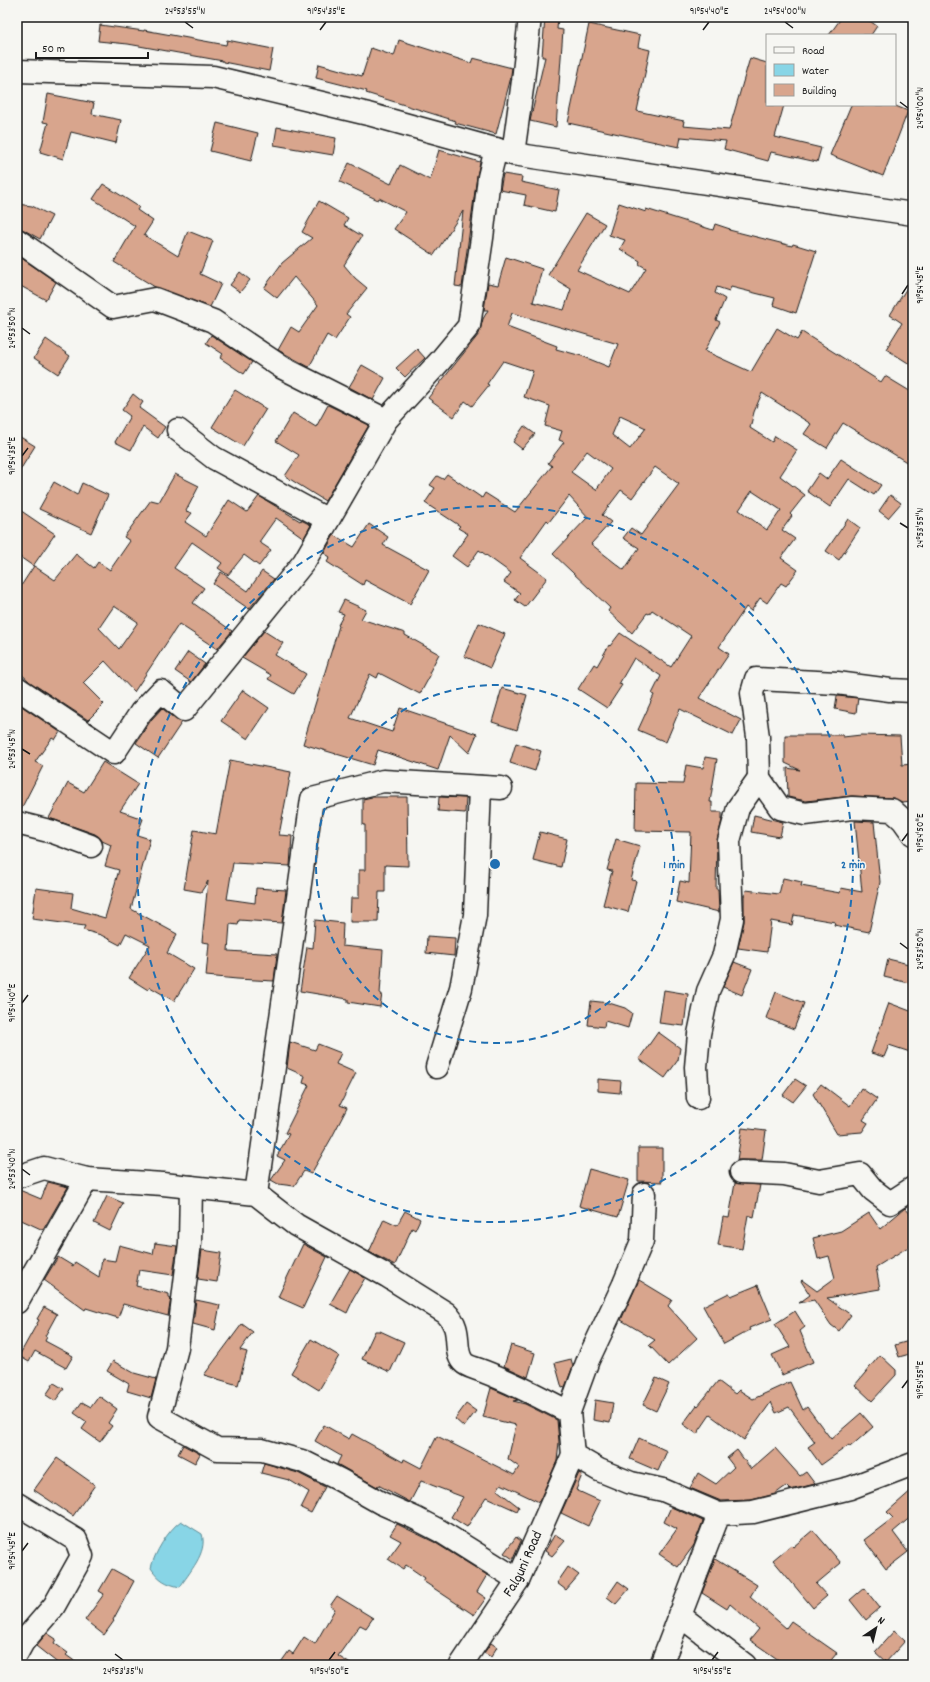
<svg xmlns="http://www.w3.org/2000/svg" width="930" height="1682" font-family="Dekko,sans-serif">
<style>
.water{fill:#88d5e6;stroke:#5d8b95}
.building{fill:#d8a58d;stroke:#1c1c1c;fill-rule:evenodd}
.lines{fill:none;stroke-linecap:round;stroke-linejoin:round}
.minor-casing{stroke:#1c1c1c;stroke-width:25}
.highway-casing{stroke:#1c1c1c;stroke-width:25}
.minor{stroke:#f6f6f2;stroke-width:22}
.highway{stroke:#f6f6f2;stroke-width:22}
.ticks{fill:none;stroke:#1c1c1c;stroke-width:1.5}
.ring{fill:none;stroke:#1f6fb2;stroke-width:2;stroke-dasharray:7 5}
.labels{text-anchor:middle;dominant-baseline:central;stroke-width:3;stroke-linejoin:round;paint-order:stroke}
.street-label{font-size:15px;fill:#1c1c1c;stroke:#f6f6f2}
.centre{fill:#1f6fb2;stroke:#f6f6f2;stroke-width:2}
.ring-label{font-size:12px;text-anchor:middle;font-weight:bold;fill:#1f6fb2;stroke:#f6f6f2;stroke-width:3;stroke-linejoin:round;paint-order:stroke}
.neatline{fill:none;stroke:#1c1c1c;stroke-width:1.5}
.ticks-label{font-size:10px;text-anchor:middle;fill:#1c1c1c}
</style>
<rect width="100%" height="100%" fill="#f6f6f2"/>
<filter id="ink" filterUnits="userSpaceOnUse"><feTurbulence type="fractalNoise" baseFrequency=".025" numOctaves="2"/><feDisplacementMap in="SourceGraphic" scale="8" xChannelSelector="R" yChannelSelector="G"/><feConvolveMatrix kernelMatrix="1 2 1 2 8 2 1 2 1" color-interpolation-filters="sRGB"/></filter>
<g filter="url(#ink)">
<!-- water -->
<path class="water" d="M181,1521L202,1534C208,1553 189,1572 180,1587C166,1584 159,1580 151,1568C154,1554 168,1530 181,1521Z"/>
<!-- building -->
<g class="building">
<polygon points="545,17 558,17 557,29 563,30 556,127 530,121 545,57 542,57"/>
<polygon points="842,17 864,17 877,26 871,35 829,35"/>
<polygon points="589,24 640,35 638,47 650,50 637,111 684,121 683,126 729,130 750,58 767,63 767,105 784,105 775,137 821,148 817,162 771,152 768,161 724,149 726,141 681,137 679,147 568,123"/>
<polygon points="100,25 144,31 144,30 226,45 227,40 273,49 269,71 223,62 223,61 128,44 98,41"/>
<polygon points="399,40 471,63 473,58 512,68 510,81 496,134 455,123 456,121 366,93 367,91 316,78 319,64 362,76 371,48 394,56"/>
<polygon points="48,94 94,103 92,114 121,120 116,143 71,132 63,159 40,152 48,123 43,122"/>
<polygon points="851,105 893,105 908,111 883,176 830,155"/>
<polygon points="217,123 258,133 251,161 210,151"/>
<polygon points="277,127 336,138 333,155 274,145"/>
<polygon points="439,150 480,162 477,176 462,287 455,286 463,211 434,255 394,229 406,212 379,198 378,200 340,182 349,163 391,184 400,165 430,180"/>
<polygon points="503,174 522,177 521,182 559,190 555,212 524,205 526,195 500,190"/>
<polygon points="103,184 139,207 137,210 153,221 144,235 178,256 188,231 213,241 200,274 221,284 210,307 155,287 114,262 135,226 93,199"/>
<polygon points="319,201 348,218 344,225 362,236 344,265 355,278 367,288 346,314 350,317 335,340 327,335 309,367 278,350 291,327 299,332 318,305 294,277 277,298 264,288 282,263 312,238 302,232"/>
<path d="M619,203L646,212V209L713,230L715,224L730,229L729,230L792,246L793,244L816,251L796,313L773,305L775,298L731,287L729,291L717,287L715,293L725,299L716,320L720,322L705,351L751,372L777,328L797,340L802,332L881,382L885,376L913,393V466L843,423L827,448L804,434L811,424L762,393L754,412L750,428L772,442L775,436L797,450L780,476L805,495L790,514L792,516L782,530L795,539L781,558L798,570L786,586L781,583L767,603L760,598L751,611L746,607L719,647L729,654L699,698L741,720L733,735L680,709L666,742L638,730L654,695L652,694L661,676L634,658L619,684L622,685L607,708L578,689L594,664L597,666L609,645L610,646L620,633L671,667L691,636L652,610L649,614L647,613L632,633L608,611L610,608L553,554L588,517L569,496L549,522L547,520L520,558L547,578L525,607L515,600L520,593L504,582L511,573L479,550L467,567L452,556L468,534L458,528L460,526L425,503L435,488L430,485L437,476L443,479L447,474L482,498L485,493L515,512L552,466L548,463L564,442L559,440L562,431L545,426L550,406L524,397L533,371L503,361L487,384L489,385L472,406L465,401L454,417L428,398L479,334L483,319L488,310H484L488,283L498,285L506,257L542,269L533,302L564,310L571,289L548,275L586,213L605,224L577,270L630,294L646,268L639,264L640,261L620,249L625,240L609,235ZM512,313L618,344L609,367L582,356L556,349L557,346L507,327ZM620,416L646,428L630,449L612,435ZM587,451L611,469L596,490L571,472ZM655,467L679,484L641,535L631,528L623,538L639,548L624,570L591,544L611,522L602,515L621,490L632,498ZM752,491L781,510L767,530L739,510Z"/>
<polygon points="17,204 32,206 52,216 40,239 24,230 17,228"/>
<polygon points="17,255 56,282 46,300 17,284"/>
<polygon points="240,272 250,280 240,292 230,285"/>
<polygon points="913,278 913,366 886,349 902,323 890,315"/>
<polygon points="211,335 252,362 244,374 220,358 223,354 206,343"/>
<polygon points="46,339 70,356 58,374 34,358"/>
<polygon points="417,349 425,358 405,377 396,368"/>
<polygon points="362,365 385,378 373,400 349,387"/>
<polygon points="235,390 266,409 243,446 212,427"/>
<polygon points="133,394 143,402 139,408 165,427 158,438 143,427 131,450 115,442 130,416 122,410"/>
<polygon points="328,405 369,425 325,501 285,476 299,455 276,441 293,413 316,427"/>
<polygon points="524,426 535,434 522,449 513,442"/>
<polygon points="17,435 35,446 17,475"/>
<polygon points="841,459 881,485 874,495 849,479 830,507 807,491 819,473 827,479"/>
<path d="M175,474L199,486L186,511L192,513L185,522L206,536L229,500L247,512L259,496L300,521L301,520L311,525L304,538L276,518L259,542L271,550L259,566L244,555L228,575L218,568L222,563L192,542L174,568L204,588L193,603L232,631L217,649L179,624L134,692L105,661L83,683L104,704L88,720L30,682L17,670V592L34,566L55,580L76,554L94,568L98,562L110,570L130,541L124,537L151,500L159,502ZM114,606L138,622L119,649L99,628Z"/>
<polygon points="54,482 77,495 82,483 108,495 91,533 39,509"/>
<polygon points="890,495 901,503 888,518 879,511"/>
<polygon points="17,508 55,534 33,566 17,555"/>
<polygon points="848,519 860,528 839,560 826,551"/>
<polygon points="369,524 388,537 383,545 429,570 410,604 365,580 363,585 327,562 330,557 324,553 334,535 354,547"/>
<polygon points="262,571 274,579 249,609 213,584 221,572 248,591"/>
<polygon points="344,600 366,610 361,619 405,633 405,635 439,654 429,673 431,674 420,694 379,673 377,678 370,674 350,718 392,732 400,708 477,734 469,753 450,735 438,770 378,750 373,765 303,744 339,626 338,625 344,614 338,612"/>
<polygon points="479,623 505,634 490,668 464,656"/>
<polygon points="264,631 283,643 275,655 306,674 294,694 268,679 271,675 242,658"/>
<polygon points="188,652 205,664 191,682 175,671"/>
<polygon points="502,688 527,695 517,730 492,722"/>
<polygon points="243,690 269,708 248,739 221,721"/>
<polygon points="837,696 858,698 856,713 835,709"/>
<polygon points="17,703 60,732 55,740 52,738 35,762 43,766 20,811 17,811"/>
<polygon points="162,708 176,720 182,722 158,758 136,743 151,720"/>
<polygon points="785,735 843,735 843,737 861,735 900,736 902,765 913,764 913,801 902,802 893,798 852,796 806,801 788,797 787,768 800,770 785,763"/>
<polygon points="516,743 541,751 535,771 510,763"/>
<polygon points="705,757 717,759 710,802 712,802 712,812 722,812 722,820 717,841 716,889 718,889 719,912 676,902 680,881 689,883 691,832 635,831 636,783 683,784 686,765 703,768"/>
<polygon points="230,760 291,772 279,835 292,836 290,866 233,863 227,899 255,903 256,888 286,890 282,923 239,920 238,925 230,924 228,951 277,954 274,981 237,979 206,976 209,943 202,942 208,881 201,892 184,889 194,830 216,834"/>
<polygon points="103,762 138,784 120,811 143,819 137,835 150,839 131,909 177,934 167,953 194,969 174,1001 150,987 148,990 129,978 150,945 126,933 120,945 101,935 83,930 85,926 32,919 36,888 73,893 71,908 105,918 119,870 105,866 111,845 102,841 100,838 95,834 49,818 68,783 84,792"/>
<polygon points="372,797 407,797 408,866 385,865 385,892 379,892 378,922 350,922 351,898 359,898 359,870 365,870 365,825 363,825 363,799"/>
<polygon points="439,797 466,798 465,813 438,811"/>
<polygon points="754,815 783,822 780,837 751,832"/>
<polygon points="855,821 874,822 880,882 869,932 834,925 835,922 794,915 792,925 771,921 767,952 738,948 744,922 744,895 745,895 746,890 779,894 783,878 802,882 801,886 840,893 841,888 862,892"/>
<polygon points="540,832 567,839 561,867 533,860"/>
<polygon points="616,839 640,846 631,880 636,881 628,912 603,905 612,871 607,870"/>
<polygon points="315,920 343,923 342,946 383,950 380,994 382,994 380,1007 348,1002 348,999 300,991 307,947 313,948"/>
<polygon points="427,936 455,938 454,956 426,953"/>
<polygon points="888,959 913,965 913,984 884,977"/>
<polygon points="734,962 752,969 742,995 723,987"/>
<polygon points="664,990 688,994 684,1026 659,1023"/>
<polygon points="776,992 804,1003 794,1029 766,1018"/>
<polygon points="591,1001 609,1003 625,1008 632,1013 628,1028 605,1021 604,1027 588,1025"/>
<polygon points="889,1003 913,1012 913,1053 889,1045 884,1057 871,1053"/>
<polygon points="658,1032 680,1048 678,1060 665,1078 639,1059"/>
<polygon points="290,1042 315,1050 318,1044 341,1053 336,1064 356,1073 340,1105 347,1108 332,1137 311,1174 304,1171 294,1186 278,1184 271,1180 285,1160 277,1156 289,1134 285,1133 309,1085 303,1083 305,1076 287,1068"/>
<polygon points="598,1079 621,1081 620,1093 598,1091"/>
<polygon points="795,1079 806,1086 793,1102 783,1095"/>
<polygon points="821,1084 850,1106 861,1088 877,1099 863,1120 868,1123 862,1132 837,1134 813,1094"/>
<polygon points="742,1128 766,1131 762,1160 737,1160"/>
<polygon points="638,1148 662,1148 662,1182 638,1181"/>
<polygon points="589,1169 629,1180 618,1217 579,1206"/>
<polygon points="48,1182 68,1187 43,1230 17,1218 17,1189 41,1199"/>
<polygon points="735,1183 760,1185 754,1217 748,1215 742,1249 718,1245 723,1217 729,1218"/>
<polygon points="107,1196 123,1203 110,1231 94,1223"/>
<polygon points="905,1208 913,1217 913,1244 876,1267 880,1289 827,1298 851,1315 839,1331 831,1325 814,1300 799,1303 810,1295 801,1281 802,1280 817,1291 835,1278 829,1256 818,1259 813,1238 841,1231 869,1213 880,1229"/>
<polygon points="405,1211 420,1219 415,1230 412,1228 395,1265 369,1252 384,1219 397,1225"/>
<polygon points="155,1243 177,1246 173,1275 139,1270 136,1286 169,1294 169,1297 171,1298 168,1316 123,1304 118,1318 86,1308 85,1310 44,1280 58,1257 73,1266 75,1262 99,1277 102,1259 115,1261 119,1245 153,1254"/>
<polygon points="303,1244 327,1257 303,1308 278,1297"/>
<polygon points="202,1250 221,1253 217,1282 198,1279"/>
<polygon points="350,1269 365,1278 352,1300 353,1300 347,1313 330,1304"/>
<polygon points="639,1280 672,1300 668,1306 697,1338 668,1365 649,1345 655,1340 621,1320"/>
<polygon points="758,1285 772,1319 749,1328 750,1330 724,1344 703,1306 729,1293 731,1296"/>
<polygon points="196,1300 220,1305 215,1330 193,1324"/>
<polygon points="44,1307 57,1314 45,1336 47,1337 45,1341 73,1356 66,1368 35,1351 29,1362 19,1356 39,1320 37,1319"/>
<polygon points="795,1311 805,1327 800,1331 813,1362 782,1375 772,1355 790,1347 775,1324"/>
<polygon points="242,1324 253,1332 240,1350 247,1352 238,1385 204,1375"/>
<polygon points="375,1331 380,1331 404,1342 390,1372 362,1359"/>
<polygon points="311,1339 339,1356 319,1390 291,1373"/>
<polygon points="909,1341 913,1353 899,1357 895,1345"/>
<polygon points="511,1345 535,1353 528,1377 504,1366"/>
<polygon points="880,1355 896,1370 896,1375 872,1401 855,1385"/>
<polygon points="571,1359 573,1366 565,1387 562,1388 555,1363"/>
<polygon points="113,1361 134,1373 156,1379 151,1398 127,1391 129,1384 107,1371"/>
<polygon points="656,1378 669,1384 656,1411 643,1405"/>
<polygon points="718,1381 735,1394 739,1390 753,1399 790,1382 803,1410 807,1407 831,1439 861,1413 873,1427 850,1447 849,1445 821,1465 808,1447 815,1442 789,1407 776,1413 771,1402 744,1440 710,1415 697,1434 683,1424 697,1405 698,1406"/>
<polygon points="54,1383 64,1389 55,1401 46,1395"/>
<polygon points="491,1388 518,1400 513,1401 525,1404 557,1420 559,1442 557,1461 539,1502 501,1484 497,1490 519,1507 517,1511 486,1497 467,1527 451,1517 463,1497 421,1481 410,1502 378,1485 377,1487 337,1464 341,1456 315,1441 324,1425 349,1439 352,1434 403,1462 404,1459 421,1468 437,1436 514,1475 519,1467 508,1459 516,1425 483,1417"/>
<polygon points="99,1396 117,1409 108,1423 112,1426 100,1442 82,1429 87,1422 74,1413 82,1402 91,1407"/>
<polygon points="595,1400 613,1403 610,1423 593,1420"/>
<polygon points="466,1404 476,1411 464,1427 455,1419"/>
<polygon points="639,1438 667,1451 658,1471 630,1459"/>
<polygon points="183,1445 200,1454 195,1463 178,1454"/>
<polygon points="775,1448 800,1476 806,1472 815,1484 790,1490 786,1486 775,1494 751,1500 721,1501 690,1488 698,1473 716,1484 734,1467 727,1458 737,1450 751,1469"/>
<polygon points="57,1458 95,1485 73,1516 34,1490"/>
<polygon points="264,1463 298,1473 325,1487 311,1513 301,1508 309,1492 289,1480 261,1473"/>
<polygon points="579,1473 582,1475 576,1490 600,1501 588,1526 561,1513"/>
<polygon points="913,1489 913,1515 893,1532 908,1552 886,1569 864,1540 893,1518 887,1512"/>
<polygon points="671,1507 703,1521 694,1545 678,1567 659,1554 677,1529 664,1522"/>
<polygon points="397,1524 434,1542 487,1575 477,1592 486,1598 474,1615 423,1581 425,1578 406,1565 403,1569 388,1559 401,1541 390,1535"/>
<polygon points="813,1530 841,1563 816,1584 827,1596 813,1608 773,1560 791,1545 793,1547"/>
<polygon points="555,1534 565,1541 552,1556 545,1551"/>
<polygon points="516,1537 521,1541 513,1559 504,1553"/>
<polygon points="715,1559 757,1585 750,1597 786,1628 791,1621 837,1653 827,1665 786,1665 750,1640 759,1629 730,1604 727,1609 702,1593"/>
<polygon points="568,1567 579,1575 566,1590 557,1583"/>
<polygon points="112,1569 134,1581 113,1620 114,1621 104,1635 85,1620 104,1594 99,1591"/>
<polygon points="618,1581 629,1589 616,1604 607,1597"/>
<polygon points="864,1588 880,1608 866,1620 850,1600"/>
<polygon points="337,1596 373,1618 366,1628 360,1625 338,1656 352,1665 279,1665 289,1651 293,1654 304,1637 315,1644 335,1609 330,1606"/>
<polygon points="894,1631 905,1641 886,1662 875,1652"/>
<polygon points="47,1633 56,1639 54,1643 68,1653 66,1655 80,1665 60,1665 36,1646"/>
<polygon points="491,1643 497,1647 491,1657 484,1653"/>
</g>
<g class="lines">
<!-- minor casing -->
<g class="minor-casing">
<g id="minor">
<polyline points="513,154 523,81 530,17"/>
<polyline points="17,240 113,307 155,299 213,321 283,368 386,420"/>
<polyline points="178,430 214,458 328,520"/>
<polyline points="17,688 114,753 141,712 161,691 184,710 304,562 386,420 440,361 469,326 482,238 489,177 496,149"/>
<polyline points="913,691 890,690 837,683 756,679 752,693 758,737 759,778 780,808 805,814 852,808 892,810 903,820 913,834"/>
<polyline points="17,823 53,832 91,846"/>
<polyline points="437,1067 461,988 475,915 480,787"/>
<polyline points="698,1098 696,1067 699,1034 708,991 724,955 732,919 729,841 738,808 759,778"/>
<polyline points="741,1172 784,1174 819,1181 860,1174 873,1190 890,1203 913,1188"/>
<path d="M17,1177L44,1168L87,1179L163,1184L256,1194L296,1225L387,1276L446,1313C464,1330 452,1349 463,1362C467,1367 479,1369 485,1372C514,1383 541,1398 569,1412L573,1455L599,1470L631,1483L663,1490L719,1514"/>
<polyline points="191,1187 190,1243 177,1348 159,1417 217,1449 262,1450 302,1461 340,1480 381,1503 415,1518 440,1531 518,1580"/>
<polyline points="256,1194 312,799 383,781 501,788"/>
<polyline points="17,1302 87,1179"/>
<polyline points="569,1412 588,1360 623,1286 642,1241 644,1194"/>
<polyline points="17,1504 76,1540 82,1556 54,1606 23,1642 17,1653"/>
<polyline points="679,1615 745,1665"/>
<path id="s1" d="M461,1665L518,1580L573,1455"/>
<polyline points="661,1665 719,1514 753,1512 850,1488 913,1464"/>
</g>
</g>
<!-- highway casing -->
<g class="highway-casing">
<polyline id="highway" points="17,71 213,77 368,114 513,154 913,214"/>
</g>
<!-- minor -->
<use href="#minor" class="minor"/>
<!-- highway -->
<use href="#highway" class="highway"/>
</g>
</g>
<!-- ticks -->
<path class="ticks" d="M185,22L193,28M785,22L793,28M320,30L326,22M703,30L709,22M900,102L908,108M902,294L908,285M22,328L30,334M22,456L28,448M900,523L908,528M22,749L30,754M902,841L908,833M900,943L908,949M22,1003L28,995M22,1169L30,1175M902,1388L908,1380M22,1551L28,1543M115,1654L123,1660M329,1660L335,1652M712,1660L718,1652"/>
<!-- distance rings -->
<g class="ring">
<circle cx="495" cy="864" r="179"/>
<circle cx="495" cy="864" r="358"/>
</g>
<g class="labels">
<!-- street labels -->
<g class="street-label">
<text stroke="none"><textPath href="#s1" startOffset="119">Falguni Road</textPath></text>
</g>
</g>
<circle cx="495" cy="864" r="6" class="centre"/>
<g class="ring-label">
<text x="674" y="868">1 min</text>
<text x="853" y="868">2 min</text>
</g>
<!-- margin -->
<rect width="930" height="1682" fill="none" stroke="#f6f6f2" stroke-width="44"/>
<!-- legend -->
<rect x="766" y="34" width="130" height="72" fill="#f6f6f2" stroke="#9f9f9c"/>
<rect x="774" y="47" width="20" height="6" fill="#f6f6f2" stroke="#9f9f9c"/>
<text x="802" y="54" font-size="12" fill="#1c1c1c">Road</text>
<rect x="774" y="64" width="20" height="12" fill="#88d5e6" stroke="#9f9f9c"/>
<text x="802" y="74" font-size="12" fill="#1c1c1c">Water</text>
<rect x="774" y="84" width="20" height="12" fill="#d8a58d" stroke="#9f9f9c"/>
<text x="802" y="94" font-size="12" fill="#1c1c1c">Building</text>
<!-- north arrow -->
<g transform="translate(876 1628) rotate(35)" stroke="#f6f6f2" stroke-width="3" paint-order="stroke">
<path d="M0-3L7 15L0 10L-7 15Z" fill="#1c1c1c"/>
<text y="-6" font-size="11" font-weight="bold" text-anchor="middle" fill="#1c1c1c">N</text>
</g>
<!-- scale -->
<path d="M36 52v6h112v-6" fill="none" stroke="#1c1c1c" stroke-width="2"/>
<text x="42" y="52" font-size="12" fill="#1c1c1c" stroke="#f6f6f2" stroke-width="3" paint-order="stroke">50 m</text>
<rect x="22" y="22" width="886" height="1638" class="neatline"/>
<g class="ticks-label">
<text x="185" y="14">24°53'55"N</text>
<text x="326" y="14">91°54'35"E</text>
<text x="709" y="14">91°54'40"E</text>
<text x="785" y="14">24°54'00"N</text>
<text transform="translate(919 108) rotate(-90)" y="4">24°54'00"N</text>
<text transform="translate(919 285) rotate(-90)" y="4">91°54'45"E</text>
<text transform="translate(11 328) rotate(-90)" y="4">24°53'50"N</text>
<text transform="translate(11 456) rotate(-90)" y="4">91°54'35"E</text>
<text transform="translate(919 528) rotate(-90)" y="4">24°53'55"N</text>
<text transform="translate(11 749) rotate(-90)" y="4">24°53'45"N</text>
<text transform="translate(919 833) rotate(-90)" y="4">91°54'50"E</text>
<text transform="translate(919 949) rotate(-90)" y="4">24°53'50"N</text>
<text transform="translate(11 1003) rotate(-90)" y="4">91°54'40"E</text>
<text transform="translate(11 1169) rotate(-90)" y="4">24°53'40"N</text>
<text transform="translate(919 1380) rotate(-90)" y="4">91°54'55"E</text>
<text transform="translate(11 1551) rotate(-90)" y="4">91°54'45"E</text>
<text x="123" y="1674">24°53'35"N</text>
<text x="329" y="1674">91°54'50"E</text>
<text x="712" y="1674">91°54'55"E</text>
</g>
</svg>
